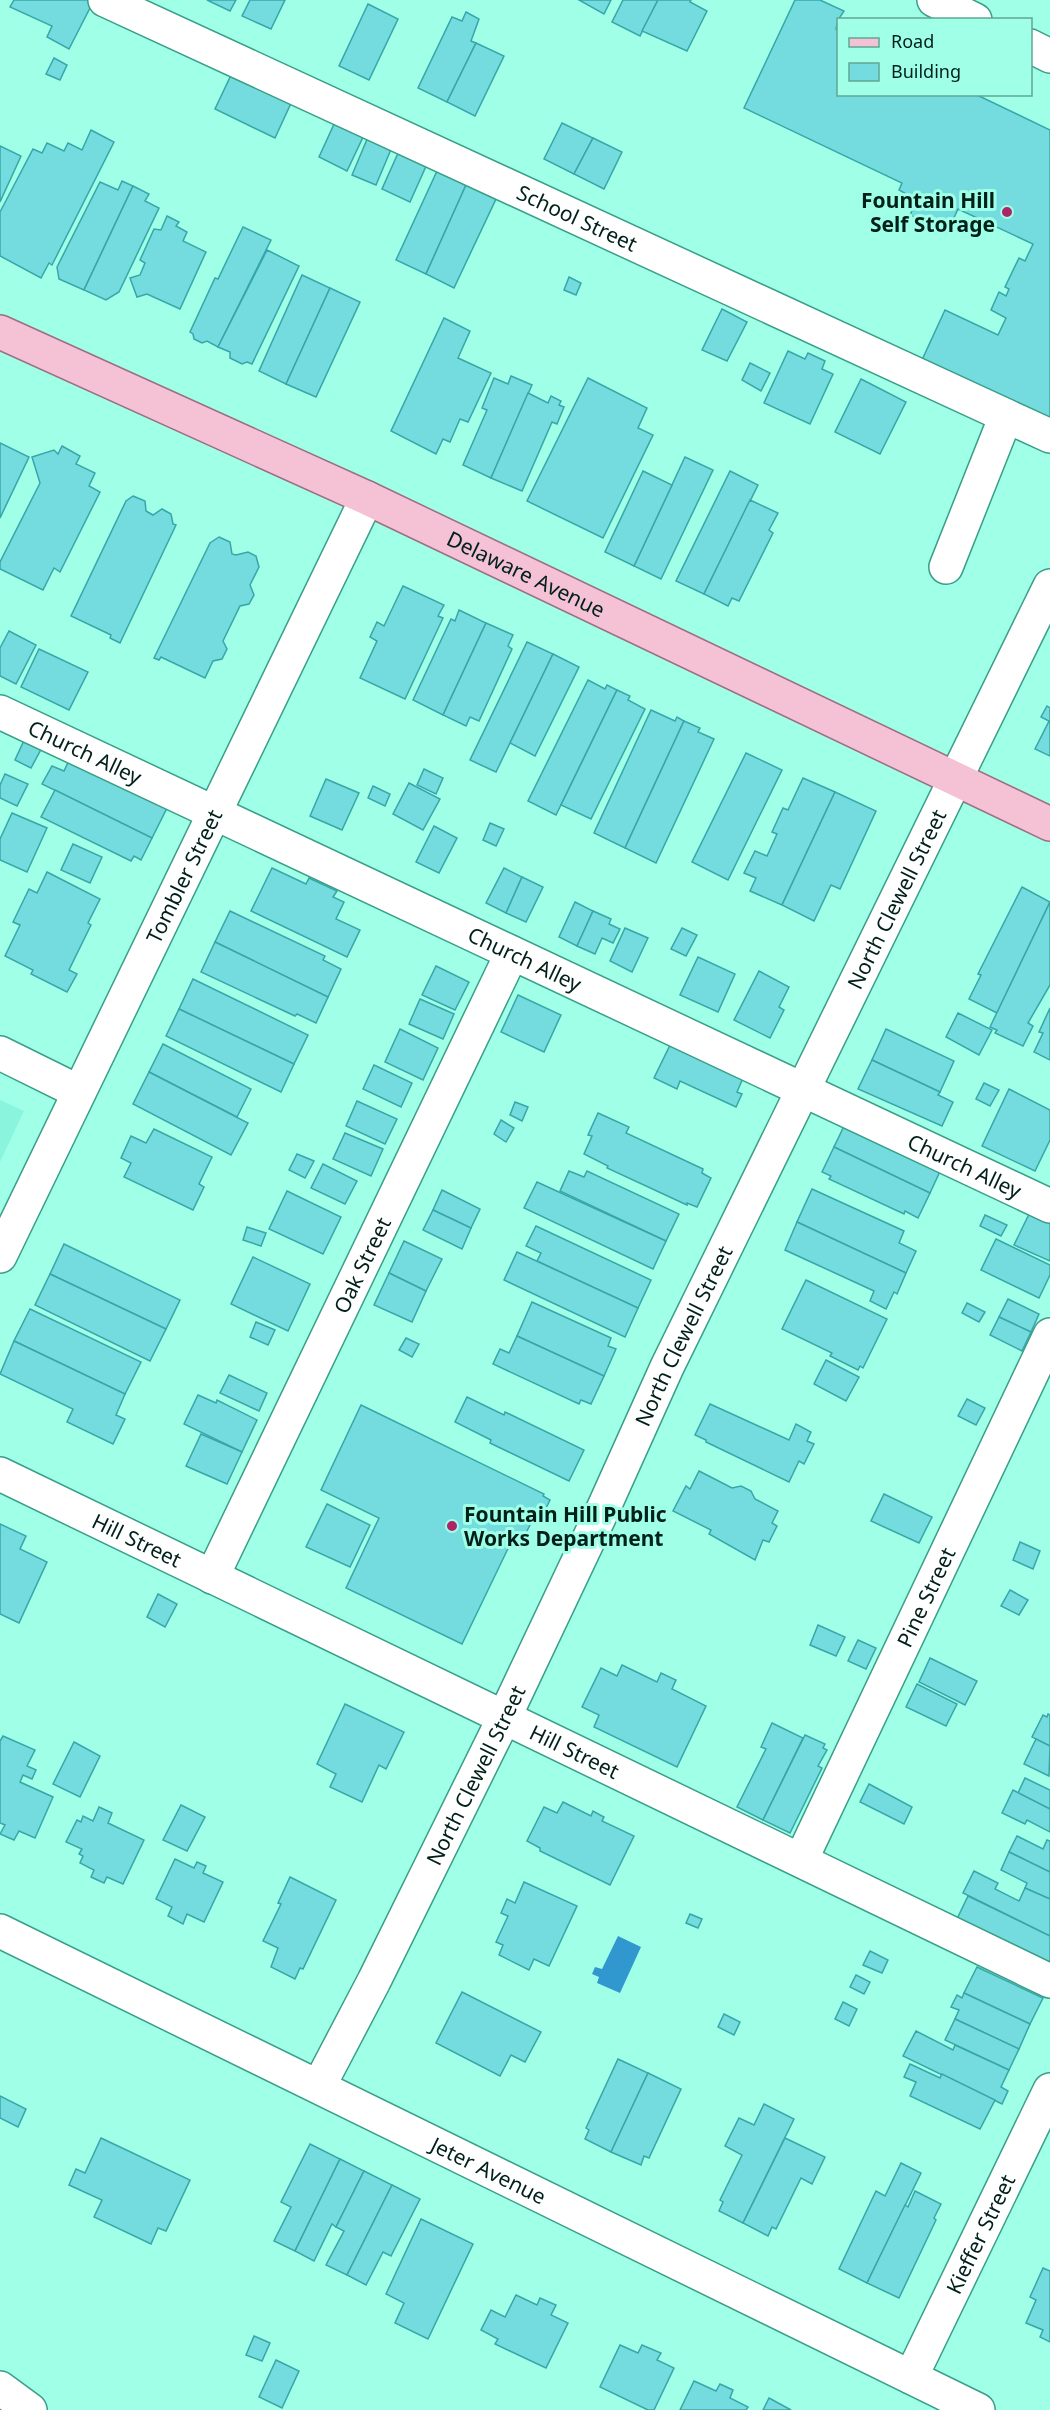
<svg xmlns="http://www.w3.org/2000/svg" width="1050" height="2410" font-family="'Noto Sans',sans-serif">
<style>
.built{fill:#8af5dc}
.water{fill:#3098cf}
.building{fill:#74dcde;stroke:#38a6a8;stroke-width:1.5}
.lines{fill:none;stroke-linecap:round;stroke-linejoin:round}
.minor-casing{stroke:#3a9e89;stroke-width:36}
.major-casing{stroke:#9c6e80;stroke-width:36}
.minor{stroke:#fff;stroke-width:33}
.major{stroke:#f5c1d4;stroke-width:33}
.poi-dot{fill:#ae2567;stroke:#9fffe7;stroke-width:2}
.labels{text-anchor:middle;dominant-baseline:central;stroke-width:6;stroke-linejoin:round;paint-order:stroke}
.poi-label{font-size:21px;font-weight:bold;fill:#01201a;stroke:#9fffe7;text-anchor:end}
.street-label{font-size:21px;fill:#01201a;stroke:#9fffe7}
</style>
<rect width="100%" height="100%" fill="#9fffe7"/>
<!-- built -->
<polygon class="built" points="0,1100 24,1111 0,1162"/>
<!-- water -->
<polygon class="water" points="618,1936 641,1947 620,1993 597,1983 599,1977 592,1974 595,1967 602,1969"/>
<!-- building -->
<g class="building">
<polygon points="14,0 89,0 93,2 69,49 47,37 52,26 10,7"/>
<polygon points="207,0 236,0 230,11"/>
<polygon points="250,0 285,0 271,29 242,16"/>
<polygon points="579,0 611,0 604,14"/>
<polygon points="623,0 658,0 640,36 612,22"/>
<polygon points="658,0 691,0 690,2 707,11 687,51 642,31"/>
<polygon points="795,0 820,0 844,11 838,20 836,29 838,30 838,94 975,94 1050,130 1050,421 922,360 945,310 998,335 1006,318 991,310 999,292 1006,296 1009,289 1005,287 1019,258 1025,261 1033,244 958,209 947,233 910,215 917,200 899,190 902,183 744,108"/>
<polygon points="368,4 398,19 369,80 339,66"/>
<polygon points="466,12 479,19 471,41 476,43 447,102 418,88 452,17 462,21"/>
<polygon points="476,43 504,56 475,116 447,102"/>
<polygon points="54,58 67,65 60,80 46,74"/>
<polygon points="232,73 292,101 275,138 215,109"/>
<polygon points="335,122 364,135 347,171 319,157"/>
<polygon points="562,123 593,138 574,174 544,159"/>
<polygon points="91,130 114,142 52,265 49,263 41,278 0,256 0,212 33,149 42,153 47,143 64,151 68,143 82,150"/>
<polygon points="368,137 392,147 376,185 352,175"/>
<polygon points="593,138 622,152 604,189 574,174"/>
<polygon points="0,146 21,156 0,202"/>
<polygon points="399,151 427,164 410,202 382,189"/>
<polygon points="437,171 466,185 426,274 396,260"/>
<polygon points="122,181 133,186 84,290 59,279 57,267 100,182 118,190"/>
<polygon points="466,185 496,199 454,288 426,274"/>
<polygon points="133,186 149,194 145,201 159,208 119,292 106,300 84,290"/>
<polygon points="167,216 179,222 176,226 187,232 183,241 206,252 180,309 147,294 137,297 130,278 140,275 145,263 140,260 154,229 161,230"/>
<polygon points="243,227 271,240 218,347 207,341 202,343 194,339 193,334 190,332 215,278 218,279"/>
<polygon points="267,250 299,266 252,364 247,362 242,364 230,358 230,352 218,347"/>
<polygon points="302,275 330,288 286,384 259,371"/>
<polygon points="569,277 581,283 576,295 564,290"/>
<polygon points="330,288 360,302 316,397 286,384"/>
<polygon points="722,309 747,322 727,361 702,350"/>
<polygon points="444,318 470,331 458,358 491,373 468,422 460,419 450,442 443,439 436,454 391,431"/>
<polygon points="788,351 805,359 808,353 825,361 822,369 833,374 810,424 764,403"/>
<polygon points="750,363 770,373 761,391 742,380"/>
<polygon points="511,376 532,385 491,478 463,465 487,410 482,408 494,378 508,384"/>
<polygon points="588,378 647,408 638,428 653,435 603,538 527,501"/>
<polygon points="861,379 906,402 880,454 835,432"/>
<polygon points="528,393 548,403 551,396 561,401 559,405 564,407 557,424 552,422 522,491 491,478"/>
<polygon points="0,443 29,457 0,518"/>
<polygon points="62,446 80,456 76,464 95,473 89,486 100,492 60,572 54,568 43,590 0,569 0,562 40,483 32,457 54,450 58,454"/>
<polygon points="685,457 713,470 661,579 634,566"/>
<polygon points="643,471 672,485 634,566 605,552"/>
<polygon points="730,471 758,485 704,594 676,581"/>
<polygon points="133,496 145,501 146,511 153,515 162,509 171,514 173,524 176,525 120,643 110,638 111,635 71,616 126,501"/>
<polygon points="750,500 778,513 769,530 773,533 739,601 732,598 728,606 704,594"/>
<polygon points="219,537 230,542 232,554 236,555 248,552 256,556 259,567 250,585 254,595 249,604 240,606 223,641 227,649 222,659 213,661 205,678 161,657 159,660 154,658 210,543"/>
<polygon points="403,586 444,605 438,616 443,618 405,699 360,678 377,641 370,637 377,622 384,626"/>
<polygon points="459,610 486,623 443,715 413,700 451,619 455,621"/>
<polygon points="486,623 513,635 508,646 512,649 479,721 470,717 466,726 443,715"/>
<polygon points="9,631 36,645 16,684 0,676 0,648"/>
<polygon points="527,642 553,654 496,772 470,760"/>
<polygon points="39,649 88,672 69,710 21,687"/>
<polygon points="553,654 579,667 535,756 510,743"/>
<polygon points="588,680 605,689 607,685 617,690 556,815 528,801"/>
<polygon points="617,690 630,696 628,700 645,709 591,819 561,805"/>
<polygon points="1047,706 1050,708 1050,756 1035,749 1049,721 1041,717"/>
<polygon points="651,710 675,721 677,717 684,721 625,848 594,833"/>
<polygon points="684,721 700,728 698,732 714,739 656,863 625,848"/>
<polygon points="27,734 45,742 31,768 15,760"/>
<polygon points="746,753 782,770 728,880 692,862"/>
<polygon points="71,756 169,804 152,838 42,784 52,766 64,771"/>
<polygon points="424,769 443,778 436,794 417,785"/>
<polygon points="5,774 28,784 17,806 0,798 0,785"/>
<polygon points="803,778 835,792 782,905 750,891 756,878 744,873 755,851 767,856 777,834 772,832 783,808 788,810"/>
<polygon points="326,779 359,793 342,830 310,816"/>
<polygon points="409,783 440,799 423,830 393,814"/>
<polygon points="373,786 390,794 385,806 368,798"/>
<polygon points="55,790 152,838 141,860 134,856 131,861 41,817"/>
<polygon points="835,792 876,811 840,889 831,885 814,921 782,905"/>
<polygon points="12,813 47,828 27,872 0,860 0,839"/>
<polygon points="490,823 504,829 496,846 483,840"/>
<polygon points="434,826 457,838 439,873 416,862"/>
<polygon points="73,844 102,857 90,883 61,870"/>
<polygon points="272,868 306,884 309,878 337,891 333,897 344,902 336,919 360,930 347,957 251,911"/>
<polygon points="504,868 522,877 506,913 486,903"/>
<polygon points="47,872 100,899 88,923 91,925 69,970 77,974 67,992 31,974 33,970 5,956 20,925 13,922 29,889 37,893"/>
<polygon points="522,877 543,887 526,922 506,913"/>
<polygon points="1022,887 1050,902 997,1013 969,999 981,975 978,974"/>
<polygon points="575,902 593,911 577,946 559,937"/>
<polygon points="1050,902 1050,985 1028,1023 1033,1026 1023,1046 995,1033 997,1030 990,1027"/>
<polygon points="230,911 325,956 323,960 341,969 328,997 215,942"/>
<polygon points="593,911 611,919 609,924 620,929 613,943 602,938 595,954 577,946"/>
<polygon points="625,928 648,938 632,972 610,961"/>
<polygon points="682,928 697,935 686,956 671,949"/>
<polygon points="215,942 328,997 316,1023 297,1014 295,1016 201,972"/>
<polygon points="698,957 735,974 718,1012 680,995"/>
<polygon points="436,966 469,982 455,1010 422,995"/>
<polygon points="759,971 789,987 779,1007 784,1010 770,1038 734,1020"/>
<polygon points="193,979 308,1035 294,1064 179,1009"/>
<polygon points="518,995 561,1015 544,1052 501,1032"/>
<polygon points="420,999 454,1014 443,1039 409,1024"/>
<polygon points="1050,1008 1050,1060 1034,1052 1043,1033 1039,1032"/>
<polygon points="179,1009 294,1064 281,1092 166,1036"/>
<polygon points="958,1013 992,1030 979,1055 946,1037"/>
<polygon points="400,1029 438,1048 423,1080 385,1062"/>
<polygon points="886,1029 954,1061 940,1092 872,1060"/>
<polygon points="675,1035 747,1069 737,1092 742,1094 736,1107 680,1081 677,1089 654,1078"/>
<polygon points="163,1044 251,1089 237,1117 149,1072"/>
<polygon points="872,1060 940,1092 938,1095 953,1102 942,1126 858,1089"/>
<polygon points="374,1065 412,1083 401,1107 363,1089"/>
<polygon points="149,1072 248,1123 231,1155 133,1104"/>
<polygon points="984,1083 999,1090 990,1106 976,1099"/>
<polygon points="1009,1089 1050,1110 1050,1140 1035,1171 982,1146"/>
<polygon points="357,1101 397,1119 385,1144 346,1126"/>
<polygon points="515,1102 528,1107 522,1121 510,1115"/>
<polygon points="598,1113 629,1127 626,1133 703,1169 702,1173 711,1178 697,1207 687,1203 687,1205 607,1168 608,1166 584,1154 592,1136 588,1135"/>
<polygon points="501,1120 514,1128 506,1142 494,1134"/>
<polygon points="846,1122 942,1167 930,1193 834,1147"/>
<polygon points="154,1129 212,1157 199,1184 204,1187 193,1210 124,1177 131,1163 121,1158 131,1136 146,1143"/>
<polygon points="345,1133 383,1149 371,1176 333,1159"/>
<polygon points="834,1147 930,1193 918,1218 905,1211 904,1214 829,1179 831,1176 822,1172"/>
<polygon points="297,1154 314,1161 305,1178 289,1170"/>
<polygon points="323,1164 357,1181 345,1204 311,1188"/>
<polygon points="569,1171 584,1177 587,1171 679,1214 666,1241 560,1191"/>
<polygon points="537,1182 666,1241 653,1269 524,1208"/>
<polygon points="812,1189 904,1231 899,1243 916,1251 906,1273 797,1222"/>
<polygon points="442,1190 480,1209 471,1228 433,1210"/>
<polygon points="287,1191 341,1217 323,1254 269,1229"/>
<polygon points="1032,1208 1050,1216 1050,1261 1014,1245"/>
<polygon points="433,1210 471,1228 462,1249 423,1230"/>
<polygon points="985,1215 1007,1225 1001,1236 980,1226"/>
<polygon points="797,1222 906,1273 897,1294 894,1292 886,1309 870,1301 874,1291 785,1250"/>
<polygon points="536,1226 651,1280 638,1308 537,1261 541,1253 526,1246"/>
<polygon points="247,1227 266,1233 261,1246 243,1240"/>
<polygon points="996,1239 1050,1265 1050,1275 1039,1298 981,1270"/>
<polygon points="404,1241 442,1259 426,1291 389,1273"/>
<polygon points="64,1244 180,1300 166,1329 50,1274"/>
<polygon points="517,1252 638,1308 625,1337 504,1280"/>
<polygon points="253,1257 310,1284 288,1331 231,1304"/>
<polygon points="389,1273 426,1291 412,1322 374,1305"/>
<polygon points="50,1274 166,1329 150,1361 35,1305"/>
<polygon points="806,1280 887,1319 863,1368 860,1366 858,1370 830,1356 832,1353 782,1329"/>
<polygon points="1008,1299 1039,1314 1031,1332 999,1317"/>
<polygon points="532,1302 611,1338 608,1346 616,1349 604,1376 517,1336"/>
<polygon points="967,1303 985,1312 979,1322 962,1313"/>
<polygon points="30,1309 141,1362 125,1394 14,1341"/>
<polygon points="999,1317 1031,1332 1022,1351 990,1335"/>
<polygon points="256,1322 275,1330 268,1345 250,1337"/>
<polygon points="517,1336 604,1376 591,1404 581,1400 579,1404 493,1364 500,1349 509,1353"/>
<polygon points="406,1338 419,1344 412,1357 399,1350"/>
<polygon points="14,1341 125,1394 116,1415 125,1419 113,1444 67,1422 73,1409 0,1374"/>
<polygon points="826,1360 859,1377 846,1401 814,1384"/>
<polygon points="229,1375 267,1393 259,1411 220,1393"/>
<polygon points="198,1395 216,1403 217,1400 257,1420 242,1452 184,1424"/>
<polygon points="467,1397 504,1415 505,1412 584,1450 569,1481 490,1443 491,1440 455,1422"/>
<polygon points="967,1399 985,1408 976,1425 958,1416"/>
<polygon points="710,1404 789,1440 796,1424 811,1432 807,1441 814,1444 804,1464 799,1461 789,1482 706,1442 706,1440 695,1435"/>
<polygon points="361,1405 544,1494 543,1496 550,1500 543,1514 537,1511 523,1539 515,1534 462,1644 346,1588 379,1518 321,1490"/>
<polygon points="201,1434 242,1452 227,1484 186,1466"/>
<polygon points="699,1471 732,1488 741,1486 751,1491 755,1499 778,1511 772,1523 777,1526 769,1542 763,1540 755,1560 709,1534 711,1530 673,1511 686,1486 690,1489"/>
<polygon points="884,1494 932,1517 919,1543 871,1521"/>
<polygon points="327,1504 370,1525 350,1567 306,1547"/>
<polygon points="0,1524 26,1536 20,1549 47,1562 19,1623 0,1614"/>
<polygon points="1020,1542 1040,1551 1033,1569 1013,1560"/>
<polygon points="1010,1590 1028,1600 1019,1615 1001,1606"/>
<polygon points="158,1594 177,1604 165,1627 147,1617"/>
<polygon points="818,1625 845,1637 836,1656 810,1645"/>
<polygon points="858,1640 876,1648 866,1669 848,1661"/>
<polygon points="930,1658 977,1681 965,1705 919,1682"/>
<polygon points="622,1665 657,1682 661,1673 676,1680 672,1689 706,1706 677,1767 594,1727 599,1715 582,1707 601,1668 617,1676"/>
<polygon points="917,1684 957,1704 946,1726 906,1707"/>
<polygon points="345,1704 404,1732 386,1769 379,1765 362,1802 330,1787 336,1774 317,1764"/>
<polygon points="1048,1714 1050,1715 1050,1746 1032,1737 1043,1715 1047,1717"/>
<polygon points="772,1723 803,1738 763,1820 737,1807 766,1749 761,1747"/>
<polygon points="805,1735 825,1744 823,1748 827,1750 818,1766 822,1768 790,1833 763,1820"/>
<polygon points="3,1736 35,1750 27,1766 36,1770 32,1779 23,1775 20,1782 53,1797 35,1838 19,1831 14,1840 0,1834 5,1825 0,1823 0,1741"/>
<polygon points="1036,1739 1050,1746 1049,1776 1024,1764"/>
<polygon points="74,1742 100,1756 80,1797 53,1784"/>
<polygon points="1025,1778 1050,1790 1050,1809 1018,1793"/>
<polygon points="869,1784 912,1807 904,1824 860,1802"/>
<polygon points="1013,1790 1050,1809 1050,1832 1027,1820 1025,1824 1002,1813"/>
<polygon points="563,1802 591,1816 593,1811 604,1817 602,1821 634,1836 610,1885 540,1851 540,1848 527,1841 544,1807 557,1813"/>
<polygon points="181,1805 205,1817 187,1851 163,1840"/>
<polygon points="99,1807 112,1813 108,1823 144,1840 123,1884 107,1877 104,1883 91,1877 94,1870 80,1863 83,1856 79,1854 82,1849 66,1842 77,1820 81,1822 83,1816 93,1821"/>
<polygon points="1017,1836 1043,1849 1047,1840 1050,1841 1050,1872 1009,1852"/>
<polygon points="1009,1852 1050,1872 1050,1899 1025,1888 1027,1883 1001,1870"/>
<polygon points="175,1859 194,1868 197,1862 206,1866 203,1873 223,1882 204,1922 187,1914 183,1924 168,1916 172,1907 156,1899"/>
<polygon points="974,1871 998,1883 995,1889 1019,1901 1025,1888 1050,1899 1050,1936 963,1893"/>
<polygon points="290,1877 336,1900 303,1969 300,1968 295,1979 271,1967 278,1948 263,1941 281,1904 278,1903"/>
<polygon points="524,1882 577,1906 549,1966 534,1959 529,1970 499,1955 503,1945 496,1942 508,1916 501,1913 507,1899 515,1903"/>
<polygon points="968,1896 1050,1936 1050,1964 957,1919"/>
<polygon points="690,1914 702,1919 698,1928 686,1923"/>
<polygon points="870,1951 888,1960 882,1973 863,1965"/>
<polygon points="977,1967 1043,1998 1030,2024 964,1993"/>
<polygon points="856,1975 870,1982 864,1994 850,1987"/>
<polygon points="462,1992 541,2032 525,2062 511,2055 500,2076 436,2043"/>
<polygon points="964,1993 1030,2024 1019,2049 955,2019 959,2010 951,2007 957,1995 962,1998"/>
<polygon points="843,2002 857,2009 849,2026 835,2019"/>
<polygon points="724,2014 740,2022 734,2035 718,2027"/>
<polygon points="955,2019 1019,2049 1009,2070 945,2040"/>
<polygon points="916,2031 953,2050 955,2045 1009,2070 1001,2087 1008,2091 1002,2104 903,2056"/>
<polygon points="618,2059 648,2073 611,2152 585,2139 589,2130 586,2128"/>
<polygon points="910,2064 940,2078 942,2074 995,2100 980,2129 910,2096 916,2082 904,2077"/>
<polygon points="648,2073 681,2089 649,2158 644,2156 641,2165 611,2152"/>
<polygon points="0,2096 26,2109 18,2127 0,2118"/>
<polygon points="764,2104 794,2119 743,2223 719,2211 723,2202 720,2200 742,2155 725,2146 739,2118 754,2125"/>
<polygon points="101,2138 190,2180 166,2231 158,2228 151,2244 94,2217 102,2200 69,2185 76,2169 85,2173"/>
<polygon points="785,2138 825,2157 812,2184 801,2178 776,2229 772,2227 768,2236 743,2223"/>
<polygon points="310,2144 340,2159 295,2251 274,2241 291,2207 281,2202"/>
<polygon points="340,2159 364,2171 336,2227 332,2224 314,2261 295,2251"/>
<polygon points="901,2163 921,2173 867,2283 839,2269 876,2191 885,2196"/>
<polygon points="364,2171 392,2185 347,2275 326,2265 344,2231 336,2227"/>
<polygon points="392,2185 420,2199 391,2256 383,2252 366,2285 347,2275"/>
<polygon points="915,2191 941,2204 934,2218 936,2220 899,2298 867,2283 905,2205 908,2207"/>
<polygon points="421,2219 473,2244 428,2339 395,2323 404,2303 386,2294"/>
<polygon points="1043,2268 1050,2271 1050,2342 1040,2337 1043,2330 1026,2323 1036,2300 1030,2297"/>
<polygon points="516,2295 537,2305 540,2298 556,2305 551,2315 568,2323 546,2368 495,2344 498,2339 481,2330 491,2310 505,2317"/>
<polygon points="254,2336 270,2343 262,2361 246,2355"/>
<polygon points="620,2345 638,2353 642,2345 661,2353 657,2360 674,2368 654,2410 648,2410 600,2387"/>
<polygon points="276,2360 299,2371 282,2408 259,2397"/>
<polygon points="694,2381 716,2391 720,2384 733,2390 730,2398 748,2407 746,2410 680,2410"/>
<polygon points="769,2398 791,2410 763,2410"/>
</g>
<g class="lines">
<!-- minor casing -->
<g class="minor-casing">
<g id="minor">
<path id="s1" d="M105,0L1050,436"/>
<polyline points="934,0 975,20"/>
<polyline points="1030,46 1050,56"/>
<polyline points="946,567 1006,416"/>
<path id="s2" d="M0,712L1050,1206"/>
<polyline points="0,1053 79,1092"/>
<path id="s3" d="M0,1256L367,498"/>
<path id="s4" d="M0,1474L1050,1981"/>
<path id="s5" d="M212,1577L512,953"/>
<path id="s6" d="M801,1860L1050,1335"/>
<path id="s7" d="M0,1931L978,2410"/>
<path id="s8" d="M319,2086L374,1981L504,1718L604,1507L667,1367L1050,586"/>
<path id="s9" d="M911,2377L1050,2090"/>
<polyline points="0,2388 30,2410"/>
</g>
</g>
<!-- major casing -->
<g class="major-casing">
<g id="major">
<path id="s10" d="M0,332L367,498L1050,824"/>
</g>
</g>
<!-- minor -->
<use href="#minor" class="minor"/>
<!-- major -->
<use href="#major" class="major"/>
</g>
<!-- markers -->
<g class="poi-dot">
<circle cx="1007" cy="212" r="6"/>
<circle cx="452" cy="1526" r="6"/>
</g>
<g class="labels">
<!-- poi labels -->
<g class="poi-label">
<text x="995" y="200">Fountain Hill<tspan x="995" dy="24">Self Storage</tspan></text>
<text x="464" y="1514" text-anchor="start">Fountain Hill Public<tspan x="464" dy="24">Works Department</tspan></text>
</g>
<!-- street labels -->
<g class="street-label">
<text stroke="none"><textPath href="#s1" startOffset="520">School Street</textPath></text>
<text stroke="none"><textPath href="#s10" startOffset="579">Delaware Avenue</textPath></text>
<text stroke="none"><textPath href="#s2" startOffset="94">Church Alley</textPath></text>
<text stroke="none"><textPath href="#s3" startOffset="422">Tombler Street</textPath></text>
<text stroke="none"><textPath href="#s8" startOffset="1320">North Clewell Street</textPath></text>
<text stroke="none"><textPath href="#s2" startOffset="580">Church Alley</textPath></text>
<text stroke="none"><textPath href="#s2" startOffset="1066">Church Alley</textPath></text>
<text stroke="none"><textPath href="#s5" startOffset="346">Oak Street</textPath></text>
<text stroke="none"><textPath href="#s8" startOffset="834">North Clewell Street</textPath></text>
<text stroke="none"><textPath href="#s4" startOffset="152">Hill Street</textPath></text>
<text stroke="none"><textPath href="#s6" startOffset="291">Pine Street</textPath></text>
<text stroke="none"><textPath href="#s4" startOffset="638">Hill Street</textPath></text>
<text stroke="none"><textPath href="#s8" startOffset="348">North Clewell Street</textPath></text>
<text stroke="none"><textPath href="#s7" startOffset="544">Jeter Avenue</textPath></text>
<text stroke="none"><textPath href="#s9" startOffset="159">Kieffer Street</textPath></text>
</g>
</g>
<!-- legend -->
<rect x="837" y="18" width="195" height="78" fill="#9fffe7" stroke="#60a695" stroke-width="1.5"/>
<rect x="849" y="38" width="30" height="9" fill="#f5c1d4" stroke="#60a695" stroke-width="1.5"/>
<text x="891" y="48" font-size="18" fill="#01201a">Road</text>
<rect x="849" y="63" width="30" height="18" fill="#74dcde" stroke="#60a695" stroke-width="1.5"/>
<text x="891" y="78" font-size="18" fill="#01201a">Building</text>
</svg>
